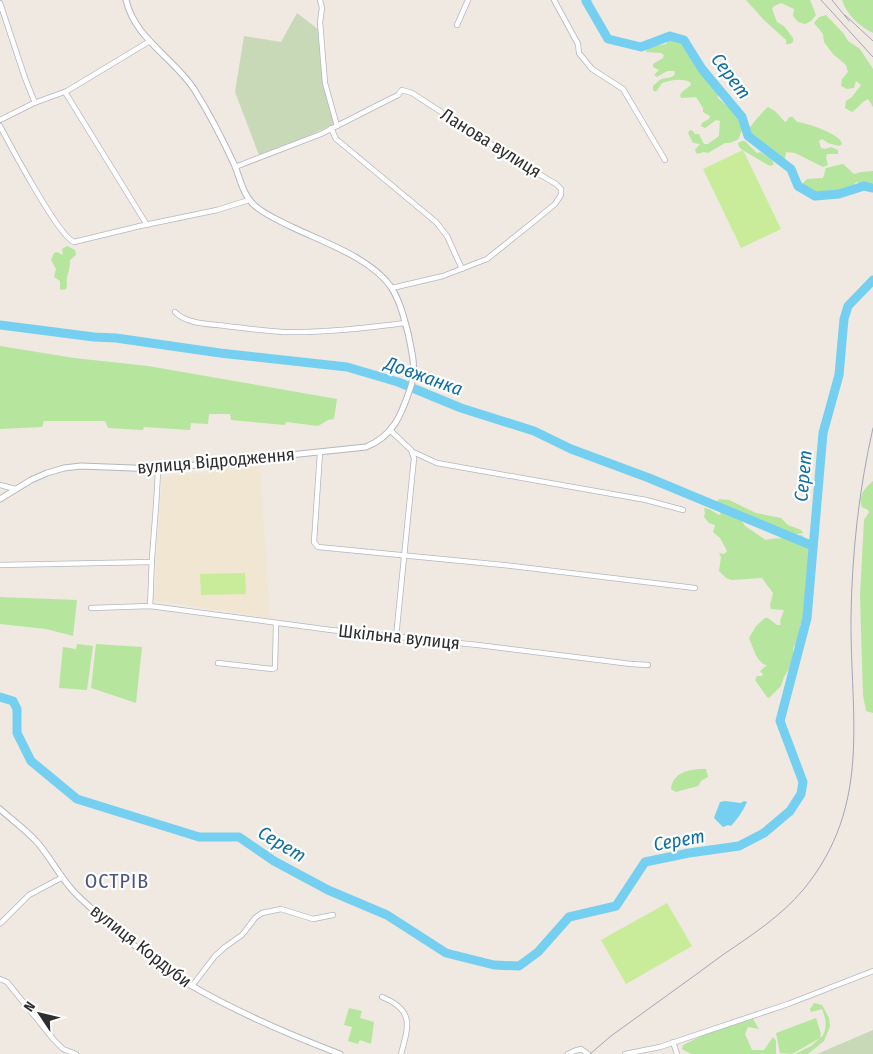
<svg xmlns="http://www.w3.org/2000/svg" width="873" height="1054" font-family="'Fira Sans Condensed',sans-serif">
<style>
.education{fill:#f0e6d1}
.green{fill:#b6e59e}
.cemetery{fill:#c8d9b8}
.pitch{fill:#c9ec9a}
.water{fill:#75cff0}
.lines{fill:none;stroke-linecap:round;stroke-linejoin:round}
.river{stroke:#75cff0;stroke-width:9}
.minor-casing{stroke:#b4b7c1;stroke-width:6}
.tertiary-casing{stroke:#b4b7c1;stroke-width:7}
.minor{stroke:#fff;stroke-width:4.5}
.tertiary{stroke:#fff;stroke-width:5}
.rail{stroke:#a3a6b8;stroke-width:1}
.labels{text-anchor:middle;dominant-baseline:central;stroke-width:4.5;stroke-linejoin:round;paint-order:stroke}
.street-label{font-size:18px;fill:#2e2e2e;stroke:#fff}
.water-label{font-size:19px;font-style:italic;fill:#0d6fa3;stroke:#fff}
.quarter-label{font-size:20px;letter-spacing:1px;fill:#4d5680;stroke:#fff}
</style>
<rect width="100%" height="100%" fill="#efe9e1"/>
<!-- education -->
<polygon class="education" points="260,467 270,618 154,600 162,477"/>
<!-- green -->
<g class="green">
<polygon points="746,0 810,0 816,15 811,21 805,24 798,22 793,16 794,9 781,3 774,6 772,9 777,22 784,26 793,38 793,42 790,44 786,44 786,40 764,20"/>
<path d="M842,0H873V33C859,26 847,15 842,0Z"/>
<path d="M826,15L844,34L848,41L860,49L873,69V107L868,99C861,102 858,108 852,112L845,108L846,101L852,97L861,85L856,81L854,88L847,89L841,86L842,79L848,72L846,65L833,54L824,42L823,34L814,23L819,17Z"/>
<path d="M676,39L695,57L699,72L717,91L718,98L735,113L744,124L739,138L737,140L730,143H725L708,153L704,152L697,154L695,150L700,144L693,143L688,133L690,130L693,131L695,134H699L704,144H708L719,136L720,121L716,120L705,128L701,126L702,123L709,119L710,116L703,112V108L696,97L681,98L680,95L682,92L691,85L690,82C681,78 671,80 662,83L656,92L653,90V86L661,79L672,77L675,74L674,71H667L657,77L654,75L659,70L653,67V64L663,58L664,55L661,53L646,52V48L666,44L668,41Z"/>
<path d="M768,107L775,111L785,122L787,121L789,117H793L797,122C807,123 841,134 842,144L839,146L828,143L822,139L819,141L821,148L825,149L831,147L838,150V154H827L826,158L828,165L823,167L795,153L786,152L785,159C765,160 759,144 749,129C752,124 763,111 768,107Z"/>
<polygon points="742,141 745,141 757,153 760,152 772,160 774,164 771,166 768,165 741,149 739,147 738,143"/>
<polygon points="843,164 854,174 861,172 873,171 873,183 864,186 857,182 844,192 826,197 814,194 804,187 803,183 807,179 823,178 826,168"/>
<path d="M67,246L75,250L76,255L70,260C70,267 69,270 67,277C66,281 68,285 66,289L62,290L60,289V281L54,277L56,269L51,260L54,253L57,252L63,255L62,249Z"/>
<polygon points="0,346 74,358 148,366 337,399 334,419 328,420 318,426 286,422 285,425 231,420 230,414 209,414 208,424 191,423 190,430 144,427 143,430 108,428 105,421 44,421 42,427 0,429"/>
<path d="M873,481V713L866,711L863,695L860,596L864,520L869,512L868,510L862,507C857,496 865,488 873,481Z"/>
<path d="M719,499L729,500L756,513L781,518L788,525L801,530L803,533L787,536L766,531L742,521L745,526L766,540C778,537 789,539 802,535L813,552L811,570L813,580L805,595L808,610L800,625V638L793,648L794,661L784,677L781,686L769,698L767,697L755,680L757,676H762L763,674L760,671L767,665C757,664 753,647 749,638L756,626L765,618H768L777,625H781L780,621L784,610L771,609L770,605L773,593L762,578L731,580L726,578L719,571L721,557L719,553L724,554L727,551L720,538L713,532L715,525L709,523L704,517L705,513L704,508L709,509L719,515L721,514L715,504Z"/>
<polygon points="0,597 77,600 73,636 46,629 0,624"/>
<polygon points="77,644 93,646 87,690 59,688 63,647 76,649"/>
<polygon points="96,644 142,647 136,703 91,688"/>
<path d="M706,769L708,777L702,780L698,786L676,792L671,789C673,771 691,769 706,769Z"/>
<path d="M814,1003L822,1005L829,1018L830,1026L824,1041L808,1054H795L811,1046L820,1038L792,1054L780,1053L776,1033L816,1018L821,1034L820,1037H822C828,1027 826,1019 822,1009L811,1012L810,1009Z"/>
<polygon points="349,1008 362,1011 360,1018 374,1022 371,1044 360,1040 358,1044 348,1041 352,1027 344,1025"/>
<polygon points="753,1019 759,1029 748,1027 745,1034 752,1050 764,1050 773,1037 776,1041 776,1054 691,1054 682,1049 683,1045 712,1031"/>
</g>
<!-- cemetery -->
<g class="cemetery">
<polygon points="297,13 319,30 324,87 334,124 299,140 259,155 235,92 244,36 281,42"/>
<polygon points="873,1030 873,1054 817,1054"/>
</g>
<!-- pitch -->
<g class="pitch">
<polygon points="743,150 781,229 741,248 703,169"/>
<polygon points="245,573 246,594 201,595 200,574"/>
<polygon points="667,903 692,946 626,984 601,940"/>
</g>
<!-- water -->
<path class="water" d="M725,801L741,803L744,801L747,802C743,811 738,818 731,826L728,825L723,827L714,818L720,802Z"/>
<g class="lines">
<!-- river -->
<g class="river">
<polyline points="587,0 586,1 608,39 641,47 670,36 684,40 702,69 742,117 748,136 791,169 798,186 815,196 839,194 864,186 873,188"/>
<polyline points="0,325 94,337 116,338 220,353 347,367 398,382 461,408 534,431 571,449 649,478 813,546"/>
<polyline points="0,697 13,701 17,709 17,733 31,761 77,799 199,837 239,837 274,861 328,890 387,915 446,953 494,965 519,966 538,952 569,917 616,906 645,862 689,853 739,846 764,833 790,811 801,794 803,782 780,721 807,618 823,433 839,375 844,319 848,306 873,280"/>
</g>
<!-- minor casing -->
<g class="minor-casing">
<g id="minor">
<polyline points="320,0 322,8 320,22 325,83 337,126"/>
<polyline points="554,0 578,44 579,53 592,69 623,89 665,160"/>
<polyline points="0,3 25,78 35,103"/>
<polyline points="457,25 468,0"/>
<polyline points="65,92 147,225"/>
<polyline points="0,120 34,103 67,91 150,41"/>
<path d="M0,126C10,145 59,237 74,242L140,226L217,210L249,200"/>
<polyline points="331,128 336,139 347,148 436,222 447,236 462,269"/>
<polyline points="235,167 321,134 386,101 398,95 402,90 412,93 512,158 556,184 561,189 561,195 555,204 532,223 487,259 443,276 392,288"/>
<path d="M175,312C186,324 210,324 226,326C245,328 264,331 283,332C323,333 365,328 405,323"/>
<polyline points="391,431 411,450 414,458 396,637"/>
<polyline points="320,452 314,542 318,547 503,565 695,588"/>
<polyline points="413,452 437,463 646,500 683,510"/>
<polyline points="0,485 15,489"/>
<polyline points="0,565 152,562"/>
<path d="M150,606C151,591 151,575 152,559C154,529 157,500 158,469"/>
<polyline points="91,608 150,606 331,630 478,645 631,664 648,665"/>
<polyline points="218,663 272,669 275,668 276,624"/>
<polyline points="0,924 29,895 61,878"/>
<polyline points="0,979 7,982 54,1040 63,1049 76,1054"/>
<polyline points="192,986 215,956 225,947 242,935 255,918 262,913 281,909 313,919 333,915"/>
<path d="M382,997C414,1010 409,1025 401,1054"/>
<polyline points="673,1042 677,1054"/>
<polyline points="568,1054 574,1051 581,1049 588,1054"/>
<polyline points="625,1054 660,1047 788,1004 873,971"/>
</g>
</g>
<!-- tertiary casing -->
<g class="tertiary-casing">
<g id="tertiary">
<path d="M0,499L31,480L47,473L64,468L81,466L158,469L366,447C393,436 401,416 410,389C417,370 412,352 408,333C404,318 400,301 391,287C371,258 323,242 292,227C278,220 263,214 253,204C243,194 240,179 235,166C223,140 209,113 194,89C173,57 135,39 126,0"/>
<path d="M0,809C12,820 26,830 37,842C52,859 61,880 78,896C112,928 152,963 192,986C239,1013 290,1035 340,1054"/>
</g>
</g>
<!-- minor -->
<use href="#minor" class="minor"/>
<!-- tertiary -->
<use href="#tertiary" class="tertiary"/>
<!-- rail -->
<g class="rail">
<polyline points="821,0 873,57"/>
<polyline points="832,0 849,21"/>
<polyline points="845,15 873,41"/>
<path d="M590,1054L611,1036C648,1009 686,982 724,954C752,935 781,916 803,890C873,805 850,717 851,616C852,553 859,489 873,428"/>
</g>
</g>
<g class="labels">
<!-- street labels -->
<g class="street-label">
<text transform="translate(491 143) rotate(32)">Ланова вулиця</text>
<text transform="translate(216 461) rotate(-5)">вулиця Відродження</text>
<text transform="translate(399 637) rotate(6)">Шкільна вулиця</text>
<text transform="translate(141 946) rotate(38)">вулиця Кордуби</text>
</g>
<!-- water labels -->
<g class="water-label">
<text transform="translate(731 76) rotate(53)">Серет</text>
<text transform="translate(424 376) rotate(20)">Довжанка</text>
<text transform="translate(803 476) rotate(-85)">Серет</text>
<text transform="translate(679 840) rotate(-10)">Серет</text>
<text transform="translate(282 844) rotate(31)">Серет</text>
</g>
<!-- quarter labels -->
<g class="quarter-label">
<text x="117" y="881">ОСТРІВ</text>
</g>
</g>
<!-- north arrow -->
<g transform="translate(40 1014) rotate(305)" stroke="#ffffff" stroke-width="4" paint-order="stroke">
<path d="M0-4L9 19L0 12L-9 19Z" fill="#2e2e2e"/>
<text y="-8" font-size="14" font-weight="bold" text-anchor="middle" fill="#2e2e2e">N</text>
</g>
</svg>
